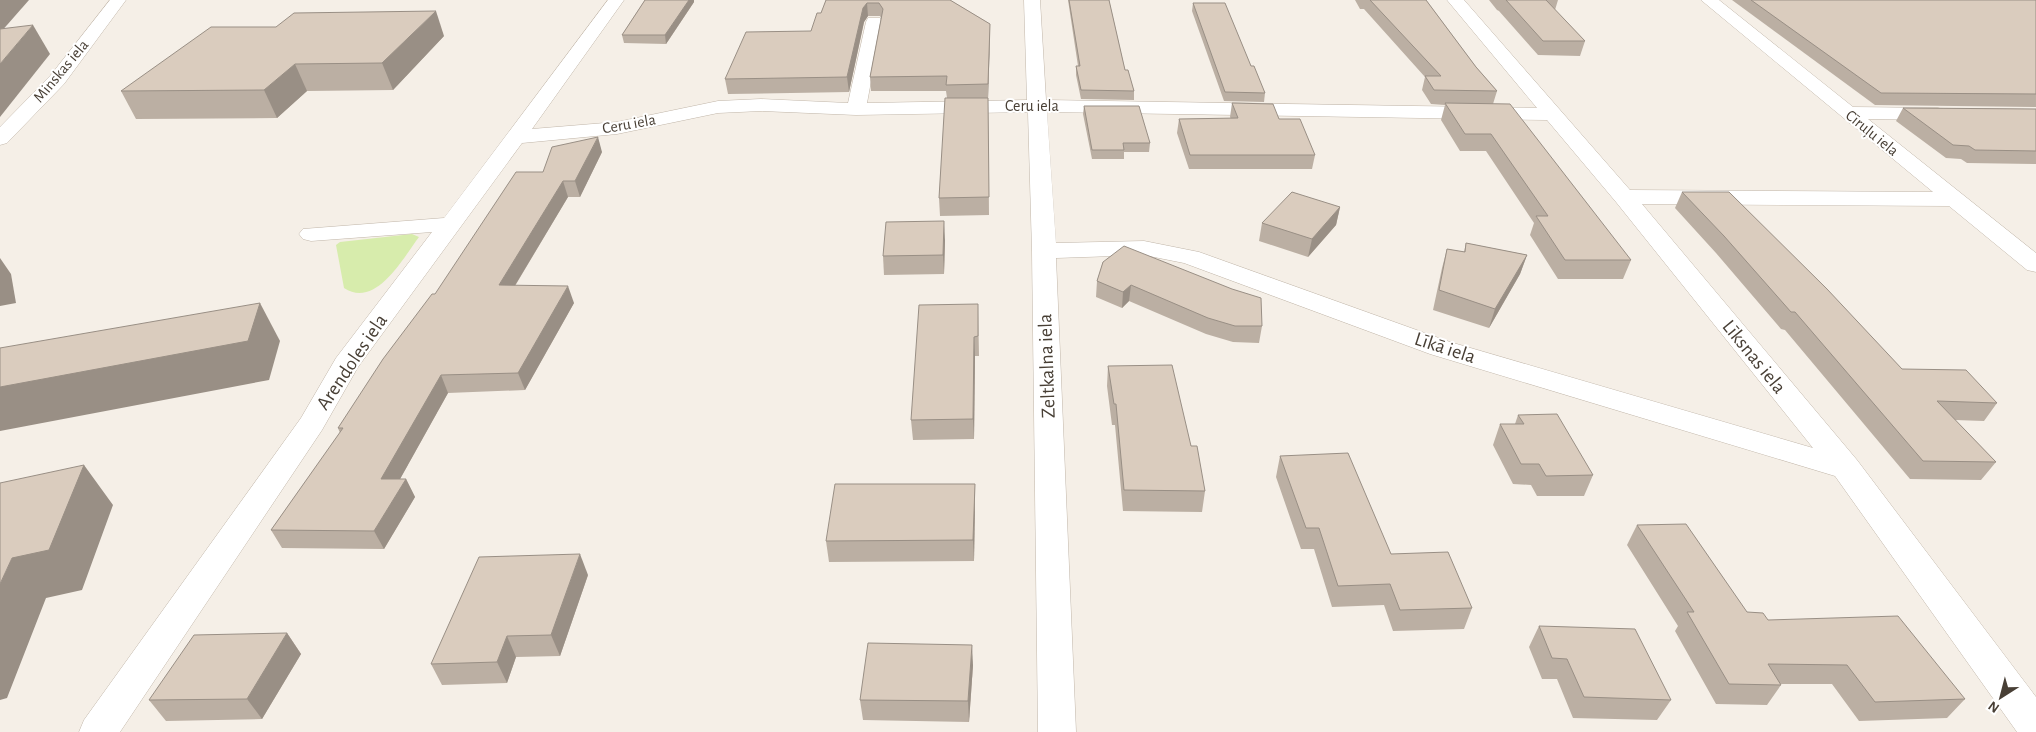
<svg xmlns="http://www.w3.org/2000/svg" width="2036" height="732" font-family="'Alegreya Sans',sans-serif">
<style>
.green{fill:#d7ecac}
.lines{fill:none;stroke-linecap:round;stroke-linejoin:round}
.minor-casing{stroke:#c1b6a9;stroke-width:1}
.minor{fill:#fff;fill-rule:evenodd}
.wall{fill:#bbafa3}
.shaded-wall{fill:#998f85}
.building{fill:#daccbe;stroke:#998f85}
.labels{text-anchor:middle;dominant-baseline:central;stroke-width:4;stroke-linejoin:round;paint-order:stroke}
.far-street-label{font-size:16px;fill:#483f35;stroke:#fff}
.street-label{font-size:20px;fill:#483f35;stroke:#fff}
</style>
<rect width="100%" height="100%" fill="#f5efe7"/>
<!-- green -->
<path class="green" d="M412,234L419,237C403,258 376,309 344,288L336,245L340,242Z"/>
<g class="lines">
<!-- minor casing -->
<g class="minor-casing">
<g id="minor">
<polygon points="110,0 126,0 64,84 7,143 0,145 0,127 50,76"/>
<path d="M608,0H624L532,129L617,122L718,101L761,99L848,103L866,22L868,18H880L882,22L867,103L1027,100L1024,0H1040L1046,100L1537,108L1447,0H1464L1630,190L1933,192L1701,0H1719L1853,107L1938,108L1945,110L1948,114L1945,118L1938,120L1868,119L2036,253V272L2027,270L1949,206L1642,204L1857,460L2036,697V732H2017L1835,476L1430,354L1184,263L1144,255L1056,258L1076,732H1038L1032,251L1028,112L856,115L761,111L718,113L617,134L522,143L358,367L322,430L120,732H79L84,720L301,418L336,358L432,232L311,241L303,239L299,234L303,229L444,218ZM1047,112L1547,120L1616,202L1813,448L1450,342L1199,252L1144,241L1056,243Z"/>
</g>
</g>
<!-- minor -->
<use href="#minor" class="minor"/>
</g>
<!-- wall -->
<g class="wall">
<polygon points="645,0 694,0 694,2 666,44 624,43 622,35"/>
<polygon points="826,0 950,0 990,24 988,99 989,215 940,216 939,198 947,98 946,91 871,91 870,77 881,18 880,16 868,16 864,22 849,92 728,94 725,79 811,31 821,13"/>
<polygon points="1068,0 1109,0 1125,70 1134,91 1134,100 1081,99 1076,75 1076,66 1078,66"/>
<polygon points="1355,0 1426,0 1476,67 1497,91 1493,104 1631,260 1623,279 1558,279 1530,235 1534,223 1486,151 1460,151 1441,120 1445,105 1431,104 1422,90 1425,77 1364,9 1360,9"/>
<polygon points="1489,0 1558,0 1555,10 1585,41 1580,56 1538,55 1499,11 1497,10"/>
<polygon points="1732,0 2036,0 2036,107 1875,105"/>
<polygon points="1193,3 1251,66 1265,93 1264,102 1224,101 1192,11"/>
<polygon points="444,36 393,90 307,91 277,118 136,119 121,91"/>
<polygon points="1232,103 1279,119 1315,155 1312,169 1189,169 1177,133 1179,119 1231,119 1230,117"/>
<polygon points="1084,106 1150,143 1149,152 1124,152 1124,159 1092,159 1083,114"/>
<polygon points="1903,108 2036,109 2036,164 1967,163 1961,159 1946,158 1896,121"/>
<polygon points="602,152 580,197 568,197 515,286 574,303 525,390 448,393 400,479 406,479 415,497 384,549 282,548 271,530 340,433 338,428 435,294 543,172"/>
<polygon points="1682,192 1902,369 1997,403 1984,421 1955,420 1996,462 1981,480 1910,479 1785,330 1781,329 1716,253 1675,208"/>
<polygon points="1340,207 1336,225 1308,257 1259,241 1262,223"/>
<polygon points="945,240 944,274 884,275 883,256"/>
<polygon points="1466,243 1527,255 1520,274 1489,328 1433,310 1442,268 1447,249 1464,252"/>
<polygon points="1103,262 1262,326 1259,343 1233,342 1206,334 1129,301 1122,308 1096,297 1097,281"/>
<polygon points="978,304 979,356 975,356 974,439 913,440 911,420"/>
<polygon points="1108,366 1191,446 1205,491 1202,512 1123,511 1115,425 1112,425 1107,386"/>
<polygon points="1518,415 1593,475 1584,496 1537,496 1531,485 1513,484 1493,445 1500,424 1515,424"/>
<polygon points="1280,456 1391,554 1472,608 1464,629 1393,631 1384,605 1332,607 1314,549 1301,549 1276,477"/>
<polygon points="975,484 975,504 974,561 829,562 826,541"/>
<polygon points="1637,525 1747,612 1965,699 1947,718 1859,721 1832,684 1780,684 1781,685 1767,705 1716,704 1675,631 1678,626 1627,545"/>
<polygon points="588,575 560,656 516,657 507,683 442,685 431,664"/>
<polygon points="1539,626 1671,700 1657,720 1573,718 1557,679 1542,679 1529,647"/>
<polygon points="287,633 301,654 262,719 166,721 149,700"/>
<polygon points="973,665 969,722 863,720 860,700"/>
</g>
<!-- shaded-wall -->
<g class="shaded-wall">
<polygon points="0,0 29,0 0,33"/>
<polygon points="689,0 694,0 694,2 666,44 665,35"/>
<polygon points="867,3 868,16 864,22 849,92 847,77 863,8"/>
<polygon points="436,11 444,36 393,90 382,63"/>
<polygon points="990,24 990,38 988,99 988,84"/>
<polygon points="33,25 50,54 0,117 0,64"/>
<polygon points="295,64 307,91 277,118 264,90"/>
<polygon points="598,137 602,152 580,197 575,181"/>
<polygon points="563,181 568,197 505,302 499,285"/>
<polygon points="1340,207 1336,225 1308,257 1312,239"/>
<polygon points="944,221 945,240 944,274 943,255"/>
<polygon points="1527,255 1520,274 1489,328 1495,309"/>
<polygon points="0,258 11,274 16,303 0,306"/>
<polygon points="1131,285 1129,301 1122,308 1123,292"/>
<polygon points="568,286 574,303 525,390 518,373"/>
<polygon points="260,303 280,341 269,380 0,431 0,387"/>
<polygon points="974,337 975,356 974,439 973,419"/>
<polygon points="441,375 448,393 390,497 381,479"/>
<polygon points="84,465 113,505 82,590 46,598 7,698 0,700 0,584 12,558"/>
<polygon points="406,479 415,497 384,549 374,531"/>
<polygon points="975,484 975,504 974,561 973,540"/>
<polygon points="580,554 588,575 560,656 551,635"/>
<polygon points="287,633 301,654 262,719 247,699"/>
<polygon points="507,636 516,657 507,683 497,662"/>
<polygon points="972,645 973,665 969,722 968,701"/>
</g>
<!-- building -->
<g class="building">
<polygon points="645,0 689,0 665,35 622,35"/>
<polygon points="826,0 950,0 990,24 988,84 946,85 947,76 870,77 883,9 879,3 867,3 863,8 847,77 725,79 746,32 811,31 817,13 821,13"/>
<polygon points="1069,0 1109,0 1125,70 1128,70 1134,91 1081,90 1076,66 1080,66"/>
<polygon points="1370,0 1426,0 1476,67 1497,91 1434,90 1425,76 1441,76"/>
<polygon points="1506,0 1546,0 1585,41 1543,41"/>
<polygon points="1751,0 2036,0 2036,94 1881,93"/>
<polygon points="1193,3 1225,3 1251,66 1254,66 1265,93 1225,92"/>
<polygon points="436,11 382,63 295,64 264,90 121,91 211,27 276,27 294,13"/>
<polygon points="33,25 0,64 0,29"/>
<polygon points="945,98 988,98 989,197 939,198"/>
<polygon points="1232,103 1273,104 1279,119 1300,119 1315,155 1190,155 1179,119 1238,118"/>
<polygon points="1445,103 1510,104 1631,260 1565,260 1536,216 1548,216 1491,134 1465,134"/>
<polygon points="1084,106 1139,106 1150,143 1123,143 1124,150 1092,150"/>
<polygon points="1903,108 2036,109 2036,151 1975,150 1969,146 1953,145"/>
<polygon points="598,137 575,181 563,181 499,285 568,286 518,373 441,375 381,479 406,479 374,531 271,530 343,428 338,428 383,359 432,294 435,294 516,172 543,172 552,147"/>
<polygon points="1292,192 1340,207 1312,239 1262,223"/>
<polygon points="1682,192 1729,192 1827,289 1902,369 1966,370 1997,403 1937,401 1996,462 1923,461 1795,312 1791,312 1724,236"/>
<polygon points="944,221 943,255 883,256 886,222"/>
<polygon points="1466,243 1527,255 1495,309 1439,290 1447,249 1465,252"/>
<polygon points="1124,246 1232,289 1261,298 1262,326 1235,326 1208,318 1131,285 1123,292 1097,281 1103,262"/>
<polygon points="260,303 248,341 0,387 0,348"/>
<polygon points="978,304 978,336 974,337 973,419 911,420 919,305"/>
<polygon points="1172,365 1191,446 1197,446 1205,491 1124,490 1116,404 1114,404 1108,366"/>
<polygon points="1557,414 1593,475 1546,476 1539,464 1521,464 1500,424 1524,424 1518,415"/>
<polygon points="1348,453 1391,554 1448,552 1472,608 1400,610 1390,584 1338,586 1319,528 1306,528 1280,456"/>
<polygon points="84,465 49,550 12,558 0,584 0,483"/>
<polygon points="835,484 975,484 973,540 826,541"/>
<polygon points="1686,524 1747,612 1763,613 1768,620 1898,616 1965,699 1875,702 1847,665 1768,664 1781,685 1729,684 1687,612 1694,612 1637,525"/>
<polygon points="580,554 551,635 507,636 497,662 431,664 479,557"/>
<polygon points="1539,626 1635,629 1671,700 1584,697 1567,659 1552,658"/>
<polygon points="287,633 247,699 149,700 194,635"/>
<polygon points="868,643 972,645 968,701 860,700"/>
</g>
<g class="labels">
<!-- far-street labels -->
<g class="far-street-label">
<text transform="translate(61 71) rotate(-50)">Minskas iela</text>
<text x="1032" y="106">Ceru iela</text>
<text transform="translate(629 124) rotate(-10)">Ceru iela</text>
<text transform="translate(1872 133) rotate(39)">Cīruļu iela</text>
</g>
<!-- street labels -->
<g class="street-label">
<text transform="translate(1445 348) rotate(18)">Līkā iela</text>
<text transform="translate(1754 357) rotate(51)">Līksnas iela</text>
<text transform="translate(352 362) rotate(-56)">Arendoles iela</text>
<text transform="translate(1047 366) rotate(-92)">Zeltkalna iela</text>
</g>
</g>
<!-- north arrow -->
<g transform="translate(2001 697) rotate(216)" stroke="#ffffff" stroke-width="4" paint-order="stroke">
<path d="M0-4L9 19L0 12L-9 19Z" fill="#483f35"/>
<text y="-8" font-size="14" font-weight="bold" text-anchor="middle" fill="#483f35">N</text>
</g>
</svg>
